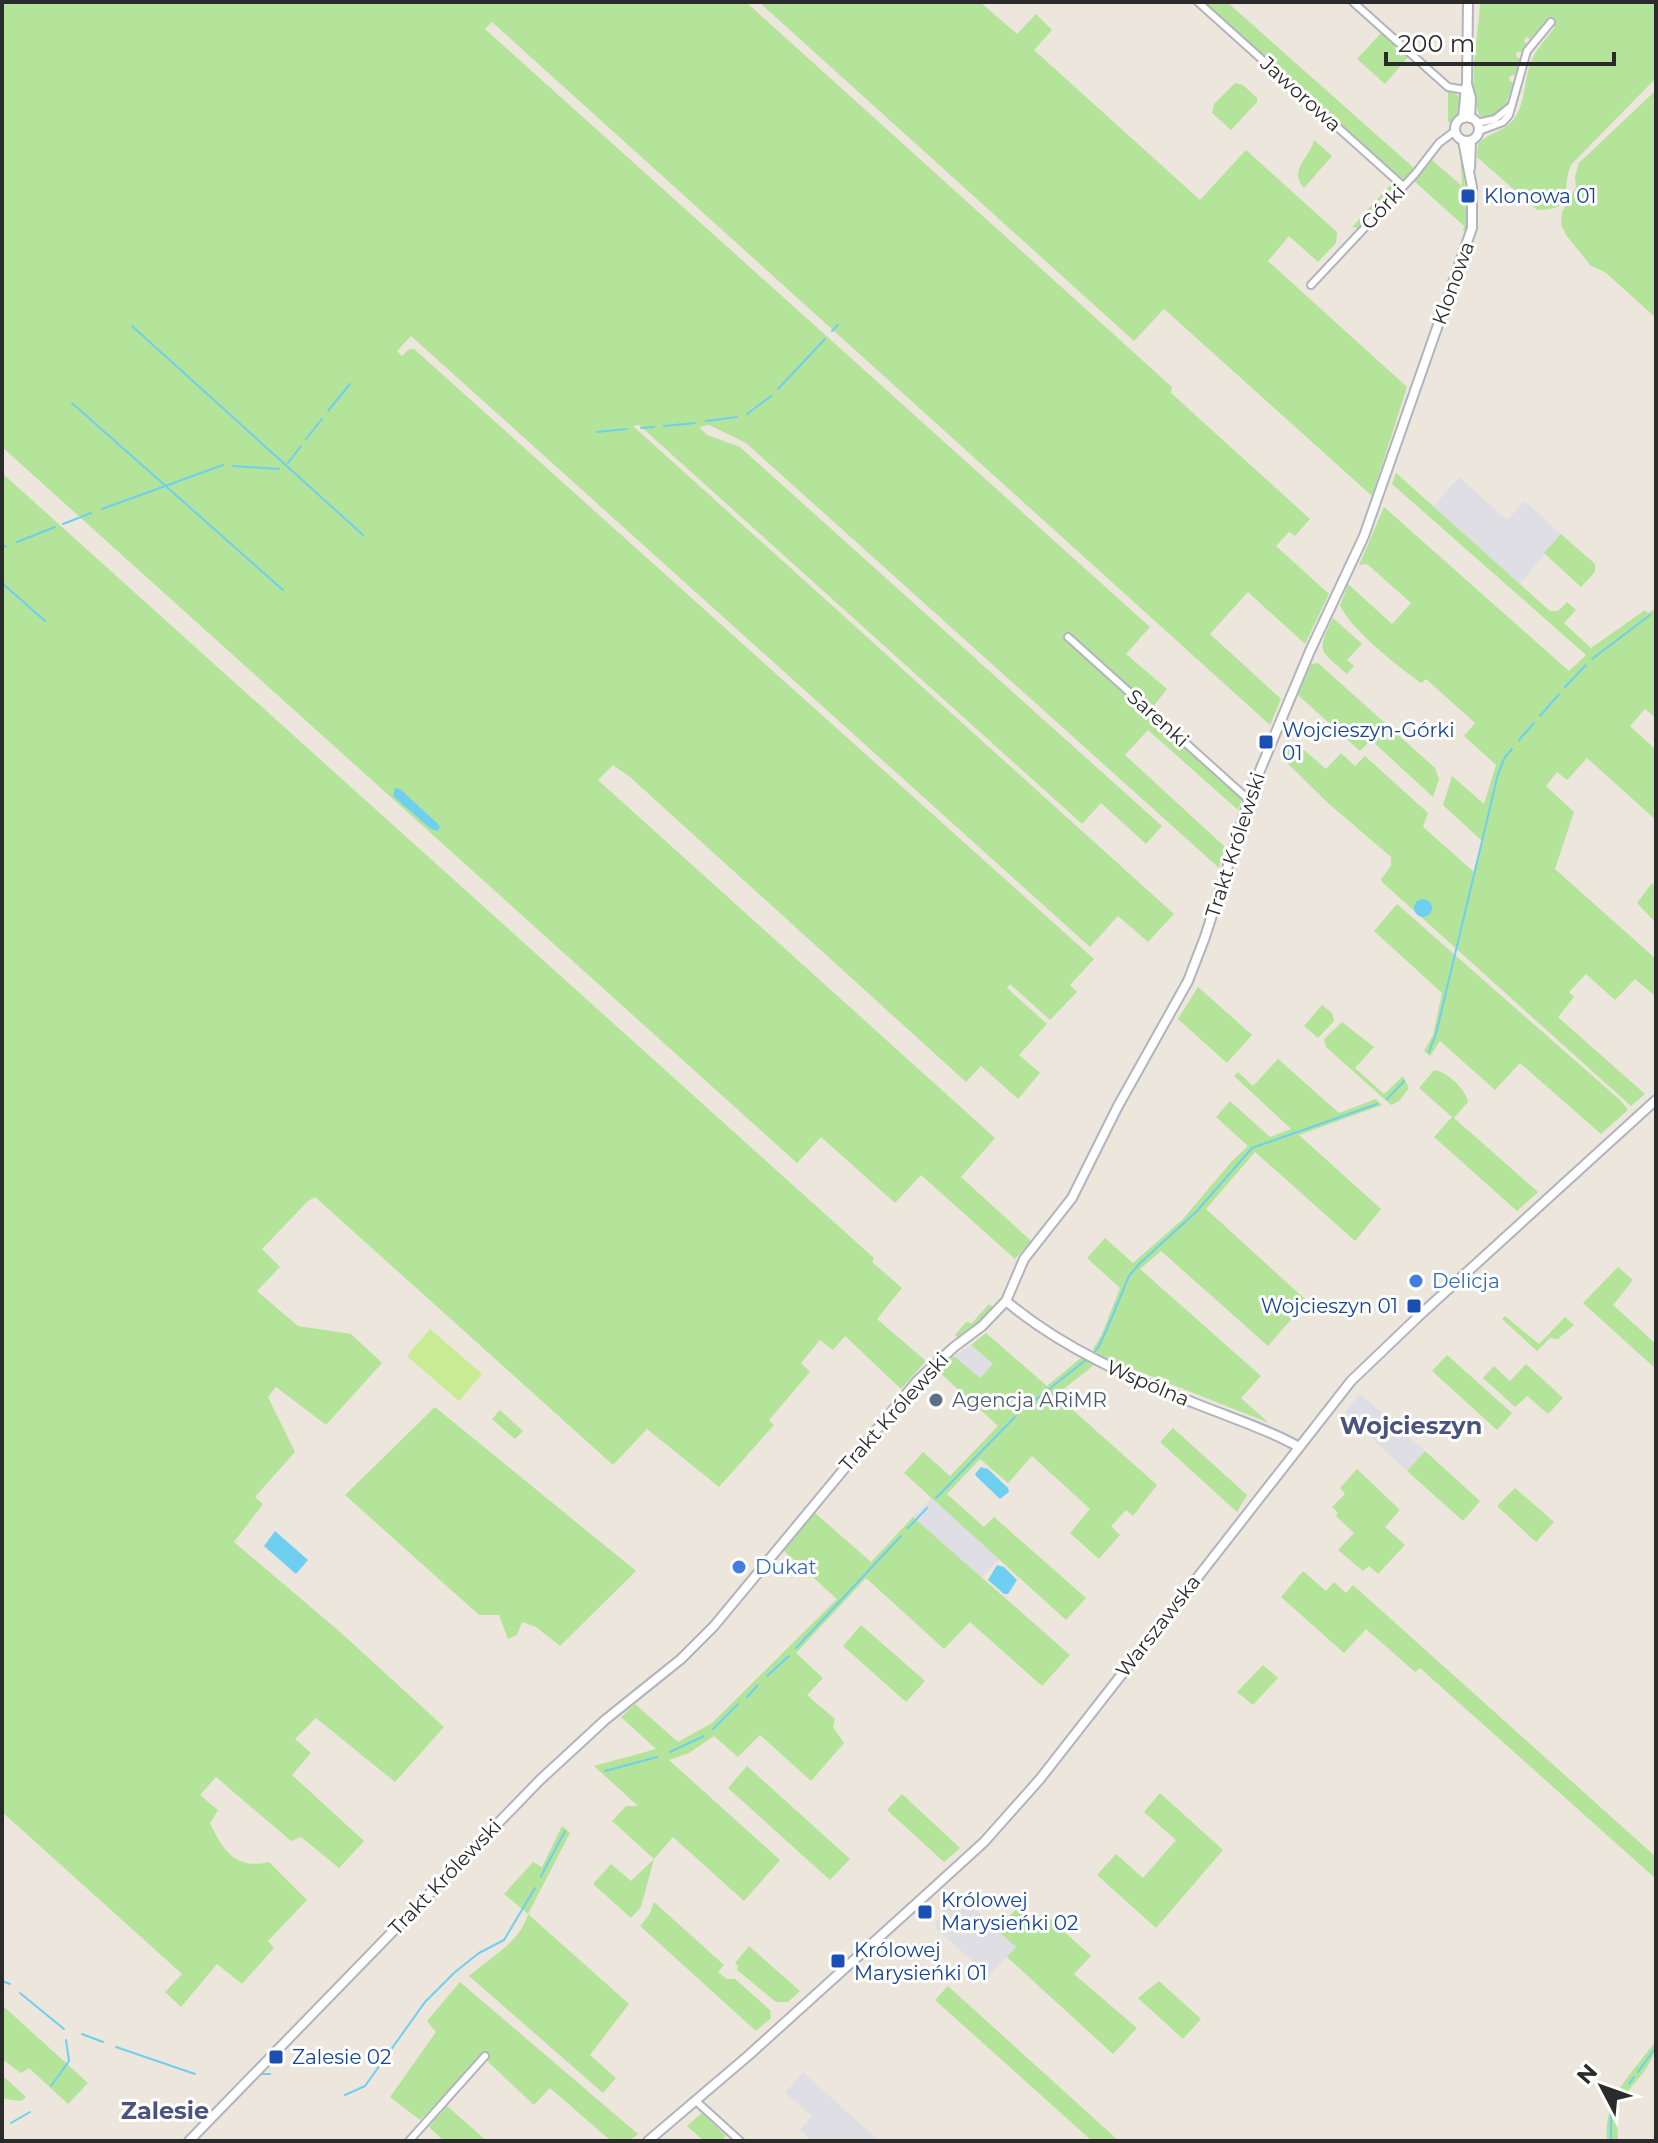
<svg xmlns="http://www.w3.org/2000/svg" width="1658" height="2143" font-family="Montserrat,sans-serif">
<style>
.industrial{fill:#e0dee5}
.green{fill:#b3e499}
.pitch{fill:#c8ec94}
.water{fill:#6fcff0}
.lines{fill:none;stroke-linecap:round;stroke-linejoin:round}
.stream{stroke:#6fcff0;stroke-width:2}
.street-casing{stroke:#b1b4bf;stroke-width:10}
.secondary-casing{stroke:#b1b4bf;stroke-width:12}
.street{stroke:#fff;stroke-width:6}
.secondary{stroke:#fff;stroke-width:8}
.transit-dot{fill:#1a4fb4;stroke:#fff;stroke-width:3}
.shop-dot{fill:#3f7fe0;stroke:#fff;stroke-width:3}
.service-dot{fill:#5c6f8a;stroke:#fff;stroke-width:3}
.labels{text-anchor:middle;dominant-baseline:central;stroke-width:6;stroke-linejoin:round;paint-order:stroke}
.street-label{font-size:20px;fill:#2b2b2b;stroke:#fff}
.transit-label{font-size:20px;fill:#164399;stroke:#fff;text-anchor:start}
.shop-label{font-size:20px;fill:#366cbe;stroke:#fff;text-anchor:start}
.service-label{font-size:20px;fill:#4e5e75;stroke:#fff;text-anchor:start}
.quarter-label{font-size:24px;font-weight:bold;fill:#4a547d;stroke:#fff}
</style>
<rect width="100%" height="100%" fill="#ede6dd"/>
<!-- industrial -->
<g class="industrial">
<polygon points="1459,477 1507,520 1525,501 1561,534 1520,584 1433,507"/>
<polygon points="971,1345 993,1365 980,1378 954,1356"/>
<polygon points="1360,1394 1425,1451 1407,1471 1344,1413"/>
<polygon points="931,1498 999,1559 982,1577 913,1517"/>
<polygon points="953,1889 1016,1947 989,1976 936,1928 936,1923 944,1910 944,1904 941,1900"/>
<polygon points="803,2072 839,2105 880,2141 812,2141 800,2130 812,2116 785,2093"/>
</g>
<!-- green -->
<g class="green">
<polygon points="2,2 746,2 1172,387 1171,393 1310,519 1295,536 1289,532 1276,546 1329,594 1305,644 1248,592 1210,634 1281,699 1270,725 492,22 485,29 1150,627 1126,654 1167,689 1152,708 1245,791 1238,810 1148,730 1125,755 1225,847 1219,868 746,443 709,425 699,427 707,435 740,447 1162,826 1146,844 1101,803 1082,824 639,425 633,426 1174,914 1148,942 1118,916 1090,947 411,336 397,351 402,356 409,349 414,349 1094,959 1070,985 1077,992 1050,1020 1010,984 1007,988 1047,1024 1019,1055 1040,1073 1018,1099 981,1066 966,1082 630,777 613,765 598,780 995,1138 961,1177 1031,1241 1015,1259 921,1175 895,1203 821,1137 797,1163 2,447"/>
<polygon points="759,2 980,2 1017,34 1036,14 1052,30 1034,50 1200,200 1246,150 1337,232 1336,243 1318,262 1289,236 1268,261 1407,387 1372,496 1164,309 1134,341"/>
<polygon points="1202,2 1227,2 1415,169 1404,179 1398,177"/>
<path d="M1480,2H1656V78L1571,165C1560,191 1577,210 1537,210L1477,157L1478,144C1489,132 1504,132 1514,119C1525,104 1524,82 1530,64C1535,50 1546,39 1555,27L1548,21L1530,39L1526,37L1524,41L1527,44L1522,52H1517L1516,56L1520,59L1515,75L1510,76L1509,80L1513,83L1505,107L1492,118L1480,116C1466,87 1479,35 1480,2Z"/>
<polygon points="1382,32 1409,56 1385,84 1357,59"/>
<polygon points="1235,83 1243,85 1257,98 1257,102 1231,130 1212,113 1214,104"/>
<polygon points="1448,90 1459,96 1459,112 1451,123 1448,122"/>
<polygon points="1656,90 1656,318 1605,272 1591,266 1566,235 1561,224 1562,212 1576,187 1575,176 1579,163"/>
<path d="M1314,140L1332,156L1304,188C1288,169 1310,158 1314,140Z"/>
<polygon points="1460,148 1468,208 1466,231 1463,231 1464,226 1413,180 1432,160 1462,186"/>
<polygon points="1394,181 1396,189 1359,228 1352,227"/>
<path d="M2,473L874,1258L872,1262L902,1288L877,1319L926,1361L901,1389L845,1336L833,1350L820,1340L801,1363L810,1372L769,1420L774,1425L719,1487L647,1429L613,1465L315,1197L308,1201L262,1249L280,1267L257,1291L298,1326L351,1334L382,1363L326,1425L276,1387L268,1397L295,1452L255,1497L263,1504L234,1542L339,1631L444,1727L395,1782L316,1718L295,1739L311,1753L292,1775L364,1841L339,1868L301,1837L291,1841L216,1777L200,1795L218,1810L210,1823C223,1851 236,1870 269,1862L307,1900L268,1941L274,1948L242,1984L217,1964L181,2007L165,1992L182,1974L2,1812Z"/>
<path d="M1396,473L1550,611H1558L1567,602L1576,610L1564,623L1591,648L1645,610L1648,613L1656,608V718L1645,709L1630,726L1656,750V820L1587,758L1567,780L1557,772L1546,786L1574,812L1555,869L1656,959V997L1635,979L1615,1000L1586,974L1569,992L1574,997L1558,1017L1645,1094L1631,1106L1382,882L1381,879L1391,866V857L1329,804L1280,756L1285,743L1290,747L1304,750L1326,769L1341,753L1355,766L1365,756L1428,813L1423,827L1474,872L1482,841L1443,805L1452,776L1484,804L1496,765L1464,736L1475,723L1426,679L1421,683C1397,666 1353,631 1340,606L1348,584L1392,624L1411,603L1367,564L1359,565L1384,507L1569,671L1586,655L1392,484Z"/>
<polygon points="1561,534 1595,564 1595,572 1581,587 1544,553"/>
<path d="M1333,618L1362,644L1347,660L1354,666L1347,674C1319,649 1316,653 1333,618Z"/>
<polygon points="1318,663 1435,768 1439,779 1433,797 1371,740 1360,751 1298,695 1311,664"/>
<polygon points="1652,883 1656,886 1656,923 1637,903"/>
<polygon points="1397,904 1620,1100 1628,1110 1601,1134 1520,1063 1495,1090 1440,1041 1430,1056 1424,1051 1433,1035 1442,993 1374,931"/>
<polygon points="1198,987 1252,1035 1227,1063 1178,1019"/>
<polygon points="1322,1005 1332,1013 1334,1021 1318,1038 1304,1026"/>
<polygon points="1342,1022 1374,1047 1355,1068 1384,1094 1403,1076 1409,1088 1399,1101 1391,1105 1326,1047 1324,1039"/>
<polygon points="1278,1059 1339,1113 1376,1099 1382,1105 1299,1135 1381,1209 1355,1241 1255,1152 1206,1209 1307,1301 1268,1346 1161,1251 1140,1269 1261,1376 1241,1398 1269,1423 1100,1356 1093,1349 1101,1336 1120,1288 1087,1258 1105,1238 1133,1263 1183,1219 1231,1162 1248,1146 1216,1117 1230,1101 1270,1137 1291,1129 1234,1076 1238,1072 1253,1086"/>
<path d="M1434,1070C1446,1071 1466,1089 1468,1102L1454,1118L1538,1192L1517,1211L1434,1137L1452,1117L1419,1088Z"/>
<polygon points="1618,1267 1633,1280 1613,1305 1656,1344 1656,1369 1583,1303"/>
<polygon points="989,1304 995,1309 960,1339 955,1335 966,1322 972,1323"/>
<polygon points="1505,1316 1539,1344 1565,1317 1574,1325 1558,1339 1550,1338 1537,1351 1502,1319"/>
<polygon points="986,1333 1047,1386 1082,1357 1094,1365 1056,1395 1157,1485 1133,1516 1126,1510 1111,1526 1120,1535 1099,1559 1070,1533 1090,1509 1032,1456 1008,1483 980,1459 947,1494 984,1527 994,1517 1086,1598 1066,1620 904,1473 923,1452 950,1476 998,1426 937,1370 954,1356 980,1378 993,1364 971,1345"/>
<polygon points="1447,1355 1512,1413 1497,1430 1432,1371"/>
<polygon points="1526,1364 1563,1398 1548,1414 1527,1396 1515,1407 1483,1378 1494,1366 1510,1381"/>
<polygon points="435,1407 636,1571 560,1646 536,1627 522,1622 517,1635 508,1639 499,1615 479,1615 345,1495"/>
<polygon points="500,1410 523,1431 515,1439 492,1419"/>
<polygon points="1173,1428 1247,1495 1237,1512 1160,1442"/>
<polygon points="1425,1451 1480,1501 1463,1521 1407,1471"/>
<polygon points="1357,1469 1400,1510 1385,1527 1405,1545 1378,1574 1369,1566 1363,1571 1338,1550 1354,1533 1336,1516 1338,1513 1332,1507 1345,1494 1340,1488"/>
<polygon points="1515,1488 1554,1522 1536,1542 1497,1506"/>
<polygon points="814,1512 871,1562 913,1517 1070,1655 1042,1686 970,1622 944,1649 866,1578 796,1653 823,1678 807,1695 835,1719 833,1727 844,1743 811,1781 760,1735 738,1757 714,1736 689,1753 669,1760 780,1860 744,1901 673,1837 654,1859 641,1907 631,1918 593,1884 611,1864 631,1881 654,1859 612,1821 626,1806 638,1806 594,1766 656,1749 621,1717 635,1704 678,1742 712,1723 837,1599 783,1550"/>
<polygon points="1303,1571 1326,1591 1334,1582 1346,1593 1353,1585 1656,1857 1656,1879 1420,1668 1415,1672 1366,1629 1344,1653 1281,1597"/>
<polygon points="861,1625 925,1681 906,1702 843,1646"/>
<polygon points="1263,1665 1278,1678 1253,1705 1237,1692"/>
<polygon points="747,1766 850,1859 830,1880 728,1788"/>
<polygon points="1160,1793 1223,1850 1156,1928 1097,1875 1116,1854 1143,1878 1176,1840 1144,1812"/>
<polygon points="902,1794 960,1848 944,1862 887,1810"/>
<path d="M562,1826L570,1833L528,1914L629,2004L590,2055L616,2078L603,2093L469,1976C490,1957 520,1943 528,1914L504,1894L533,1862L542,1867Z"/>
<polygon points="654,1902 724,1965 718,1972 727,1979 735,1979 770,2010 771,2018 756,2031 640,1926 649,1915"/>
<polygon points="1017,1908 1036,1925 1046,1915 1091,1956 1074,1974 1137,2028 1113,2054 1007,1957 1016,1947 997,1930"/>
<polygon points="749,1946 800,1991 788,2002 776,2002 737,1970 738,1966 735,1963"/>
<polygon points="1159,1981 1201,2019 1183,2039 1138,1998"/>
<polygon points="460,1982 638,2134 629,2141 611,2141 550,2088 534,2105 487,2061 486,2053 420,2120 390,2097 436,2032 427,2021"/>
<polygon points="948,1986 1119,2141 1092,2141 935,2000"/>
<polygon points="2,2005 88,2083 68,2104 29,2068 21,2073 2,2059"/>
<path d="M1656,2040C1656,2070 1628,2082 1619,2108C1616,2118 1618,2130 1618,2141H1607C1603,2096 1632,2075 1656,2040Z"/>
<polygon points="2,2075 26,2097 21,2101 5,2099 2,2096"/>
<polygon points="447,2106 487,2141 444,2141 429,2127"/>
<polygon points="702,2113 726,2136 721,2141 704,2141 687,2126"/>
</g>
<!-- pitch -->
<polygon class="pitch" points="430,1329 482,1374 459,1401 407,1356"/>
<!-- water -->
<g class="water">
<polygon points="395,788 400,789 438,824 440,827 438,831 431,829 393,796"/>
<circle cx="1423" cy="908" r="9"/>
<polygon points="981,1467 988,1469 1008,1488 1009,1492 1000,1499 976,1476 975,1474"/>
<polygon points="275,1531 308,1560 296,1574 264,1546"/>
<polygon points="997,1565 1004,1567 1017,1580 1008,1594 1004,1594 988,1580"/>
</g>
<g class="lines">
<!-- stream -->
<g class="stream">
<polyline points="132,326 363,535"/>
<polyline points="832,331 838,325"/>
<polyline points="778,389 825,339"/>
<polyline points="72,403 283,590"/>
<polyline points="328,411 350,384"/>
<polyline points="747,414 771,396"/>
<polyline points="706,421 737,417"/>
<polyline points="664,426 695,423"/>
<polyline points="641,428 654,427"/>
<polyline points="597,432 627,429"/>
<polyline points="306,439 322,419"/>
<polyline points="288,463 301,446"/>
<polyline points="233,466 279,469"/>
<polyline points="102,509 223,465"/>
<polyline points="63,524 91,513"/>
<polyline points="17,542 55,527"/>
<polyline points="2,548 6,546"/>
<polyline points="2,583 45,621"/>
<polyline points="1592,659 1650,615"/>
<polyline points="1565,687 1586,665"/>
<polyline points="1540,716 1559,694"/>
<polyline points="1519,740 1534,723"/>
<polyline points="1429,1052 1436,1034 1498,774 1505,757 1512,749"/>
<polyline points="1387,1099 1404,1081"/>
<polyline points="1091,1355 1098,1348 1107,1329 1129,1276 1139,1264 1196,1212 1252,1148 1377,1104"/>
<polyline points="1024,1409 1087,1359"/>
<polyline points="936,1498 1015,1417"/>
<polyline points="908,1528 927,1508"/>
<polyline points="796,1648 901,1536"/>
<polyline points="767,1676 789,1656"/>
<polyline points="747,1697 758,1685"/>
<polyline points="713,1729 738,1704"/>
<polyline points="670,1752 704,1736"/>
<polyline points="605,1771 657,1757"/>
<polyline points="541,1876 565,1831"/>
<polyline points="2,1981 10,1984"/>
<polyline points="20,1993 64,2029"/>
<polyline points="82,2034 103,2042"/>
<polyline points="116,2047 195,2074"/>
<polyline points="1638,2072 1656,2047"/>
<polyline points="259,2074 270,2074"/>
<polyline points="1629,2084 1634,2077"/>
<polyline points="51,2086 69,2061 66,2040"/>
<polyline points="345,2095 365,2086 425,2002 455,1972 479,1953 504,1940 535,1888"/>
<polyline points="1620,2097 1625,2090"/>
<polyline points="1612,2109 1616,2102"/>
<polyline points="1611,2116 1611,2141"/>
<polyline points="11,2123 30,2112"/>
</g>
<!-- street casing -->
<g class="street-casing">
<g id="street">
<polyline points="1198,2 1403,186"/>
<polyline points="1353,2 1448,87 1465,90"/>
<polyline points="1477,123 1495,119 1510,107"/>
<polyline points="1479,131 1503,122 1509,115 1527,51 1551,22"/>
<polyline points="1311,285 1415,174 1439,143 1455,131"/>
<polyline points="1068,637 1249,800"/>
<polyline points="696,2101 740,2141"/>
<polyline points="409,2141 485,2056"/>
</g>
</g>
<!-- secondary casing -->
<g class="secondary-casing">
<g id="secondary">
<polyline points="1468,2 1467,84 1471,98 1470,118"/>
<circle cx="1467" cy="129" r="12"/>
<polyline points="1463,118 1466,87"/>
<polyline points="1470,168 1471,141"/>
<path d="M1006,1301C1063,1349 1133,1379 1202,1406C1235,1419 1269,1430 1299,1447"/>
<polyline points="189,2141 540,1780 605,1720 681,1659 714,1626 917,1381 954,1347 982,1326 1006,1301 1024,1259 1072,1198 1118,1106 1188,981 1205,937 1253,787 1310,651 1364,536 1472,228 1472,187 1463,141"/>
<polyline points="648,2141 749,2055 928,1893 984,1842 1040,1779 1351,1381 1421,1314 1656,1100"/>
</g>
</g>
<!-- street -->
<use href="#street" class="street"/>
<!-- secondary -->
<use href="#secondary" class="secondary"/>
</g>
<!-- markers -->
<g class="transit-dot">
<rect x="1460" y="188" width="16" height="16" rx="4"/>
<rect x="1258" y="734" width="16" height="16" rx="4"/>
<rect x="1406" y="1298" width="16" height="16" rx="4"/>
<rect x="917" y="1904" width="16" height="16" rx="4"/>
<rect x="830" y="1953" width="16" height="16" rx="4"/>
<rect x="268" y="2049" width="16" height="16" rx="4"/>
</g>
<g class="shop-dot">
<circle cx="1416" cy="1281" r="8"/>
<circle cx="739" cy="1567" r="8"/>
</g>
<circle class="service-dot" cx="936" cy="1400" r="8"/>
<g class="labels">
<!-- street labels -->
<g class="street-label">
<text transform="translate(1301 94) rotate(42)">Jaworowa</text>
<text transform="translate(1383 207) rotate(-46)">Górki</text>
<text transform="translate(1453 283) rotate(-70)">Klonowa</text>
<text transform="translate(1158 718) rotate(42)">Sarenki</text>
<text transform="translate(1235 845) rotate(-72)">Trakt Królewski</text>
<text transform="translate(1148 1383) rotate(23)">Wspólna</text>
<text transform="translate(894 1412) rotate(-48)">Trakt Królewski</text>
<text transform="translate(1158 1626) rotate(-52)">Warszawska</text>
<text transform="translate(445 1877) rotate(-46)">Trakt Królewski</text>
</g>
<!-- transit labels -->
<g class="transit-label">
<text x="1484" y="196">Klonowa 01</text>
<text x="1282" y="730">Wojcieszyn-Górki<tspan x="1282" dy="23">01</tspan></text>
<text x="1398" y="1306" text-anchor="end">Wojcieszyn 01</text>
<text x="941" y="1900">Królowej<tspan x="941" dy="23">Marysieńki 02</tspan></text>
<text x="854" y="1950">Królowej<tspan x="854" dy="23">Marysieńki 01</tspan></text>
<text x="292" y="2057">Zalesie 02</text>
</g>
<!-- shop labels -->
<g class="shop-label">
<text x="1432" y="1281">Delicja</text>
<text x="755" y="1567">Dukat</text>
</g>
<!-- service labels -->
<g class="service-label">
<text x="952" y="1400">Agencja ARiMR</text>
</g>
<!-- quarter labels -->
<g class="quarter-label">
<text x="1411" y="1425">Wojcieszyn</text>
<text x="165" y="2110">Zalesie</text>
</g>
</g>
<!-- border -->
<rect width="1658" height="2143" fill="none" stroke="#2b2b2b" stroke-width="8"/>
<!-- north arrow -->
<g transform="translate(1602 2087) rotate(311)" stroke="#ffffff" stroke-width="6" paint-order="stroke">
<path d="M0-6L14 30L0 20L-14 30Z" fill="#2b2b2b"/>
<text y="-12" font-size="22" font-weight="bold" text-anchor="middle" fill="#2b2b2b">N</text>
</g>
<!-- scale -->
<path d="M1386 52v12h228v-12" fill="none" stroke="#2b2b2b" stroke-width="4"/>
<text x="1398" y="52" font-size="24" fill="#2b2b2b" stroke="#ffffff" stroke-width="6" paint-order="stroke">200 m</text>
</svg>
